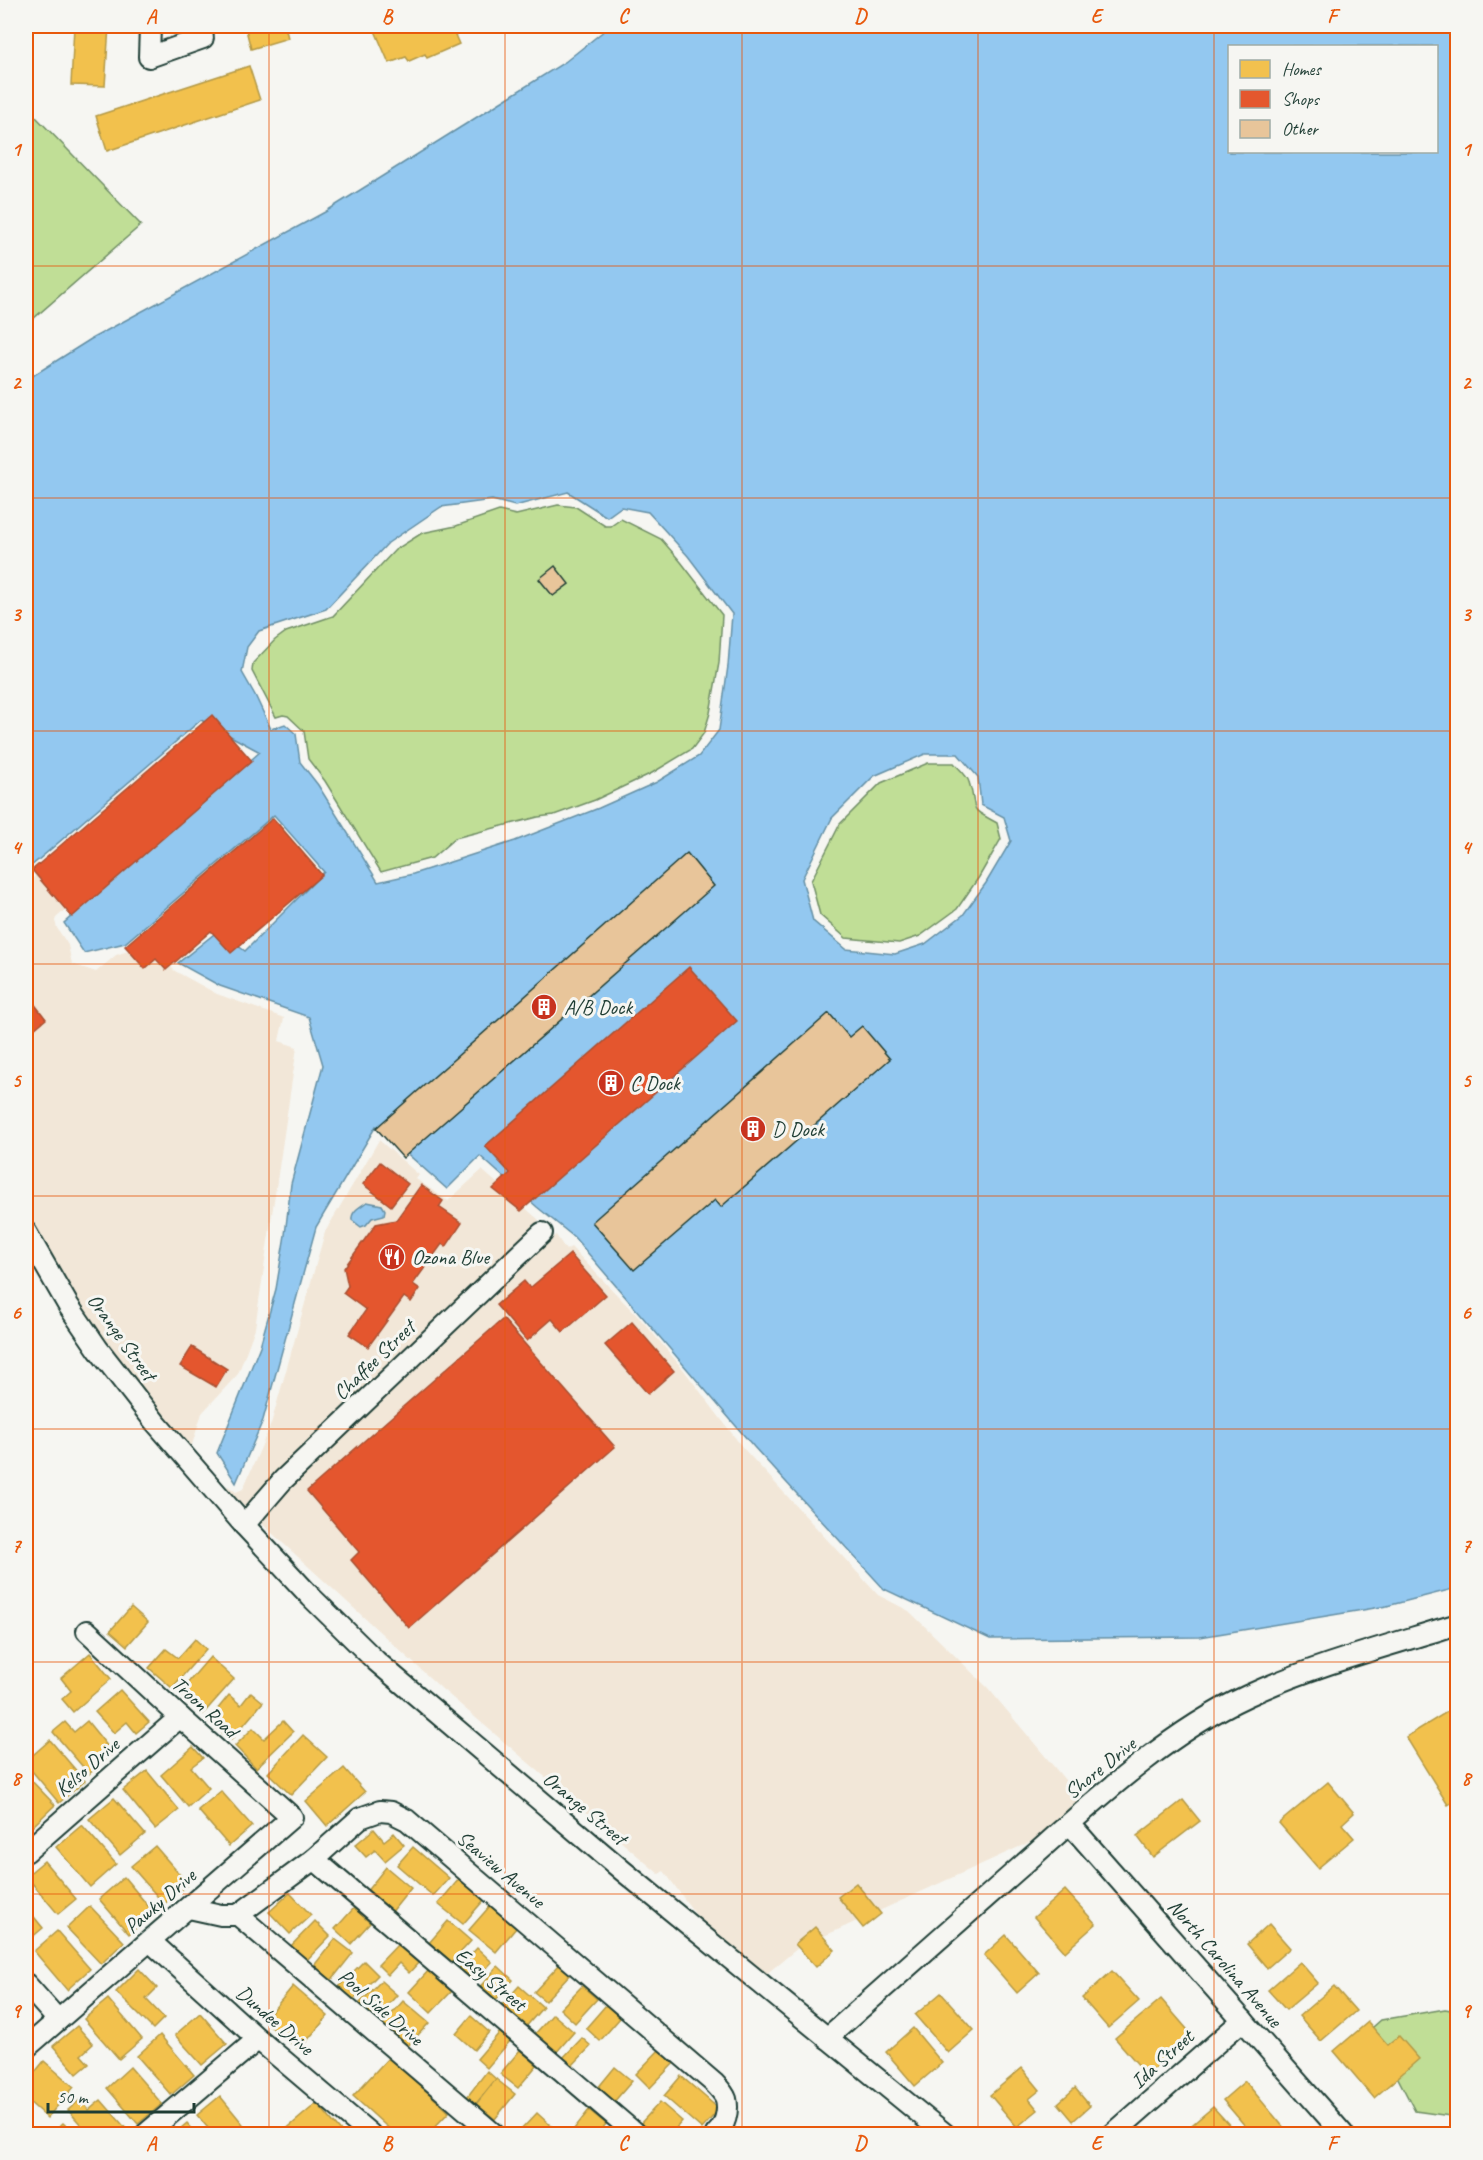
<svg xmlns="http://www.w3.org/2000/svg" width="1483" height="2160" font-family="Caveat,sans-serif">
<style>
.built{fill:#f2e7d8}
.green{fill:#c0de96;stroke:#708e65;stroke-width:1.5}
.water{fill:#93c8f0;stroke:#6590a5;stroke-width:1.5;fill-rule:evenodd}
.homes{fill:#f2c14e;stroke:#b39946;stroke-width:1.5}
.shops{fill:#e4572e;stroke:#a94f30;stroke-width:1.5}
.building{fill:#e8c59a;stroke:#1f3d34;stroke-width:1.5}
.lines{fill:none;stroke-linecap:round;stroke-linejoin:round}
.minor-casing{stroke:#1f3d34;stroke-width:24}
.minor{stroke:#f6f6f2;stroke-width:20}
.grid{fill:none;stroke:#e8590c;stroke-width:1.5;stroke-opacity:0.55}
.labels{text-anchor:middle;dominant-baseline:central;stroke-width:6;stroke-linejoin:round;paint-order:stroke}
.poi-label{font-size:21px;fill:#1f3d34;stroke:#f6f6f2;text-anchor:start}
.street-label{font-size:21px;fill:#1f3d34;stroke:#f6f6f2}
.neatline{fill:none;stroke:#e8590c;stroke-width:2}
.grid-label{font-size:20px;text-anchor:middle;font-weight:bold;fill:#e8590c}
</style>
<rect width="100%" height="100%" fill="#f6f6f2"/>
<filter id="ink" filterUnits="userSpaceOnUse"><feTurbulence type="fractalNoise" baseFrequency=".0167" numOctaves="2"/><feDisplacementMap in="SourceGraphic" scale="12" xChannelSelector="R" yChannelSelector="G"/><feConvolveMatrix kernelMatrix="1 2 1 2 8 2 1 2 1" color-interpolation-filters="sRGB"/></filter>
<g filter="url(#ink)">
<!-- built -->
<g class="built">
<polygon points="203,731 236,760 56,918 55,921 57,928 68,945 72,964 96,972 116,955 217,921 170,966 175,971 217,994 284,1018 279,1041 297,1047 255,1328 238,1374 202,1413 191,1448 127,1373 106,1343 77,1300 26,1211 26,884"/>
<polygon points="379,1140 419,1175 416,1179 448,1201 482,1170 539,1220 276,1472 245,1507 226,1489 228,1486 236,1492 243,1489 271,1424 325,1232"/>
<polygon points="556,1235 566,1250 571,1247 645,1324 683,1369 743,1448 878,1595 909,1611 988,1688 1081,1799 1032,1841 798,1948 765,1975 701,1922 664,1871 659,1874 442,1689 261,1523 291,1488"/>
</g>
<!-- green -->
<g class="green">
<polygon points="34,115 141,225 26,325 26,123"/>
<polygon points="558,505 576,507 605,526 611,526 621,519 661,539 681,562 722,615 719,663 710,713 704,733 692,749 652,773 595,800 554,815 538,817 455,838 432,858 381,872 325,781 308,759 304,731 288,716 283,715 276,717 252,671 253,663 275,640 286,632 333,616 395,550 422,533 456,526 499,511 516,515"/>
<path d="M928,763H954C959,769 967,775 969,782C979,812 965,806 997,823L1001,839L979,877L957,909L920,936L899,943L846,938L820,915L811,881L840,824L881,783Z"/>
<polygon points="1445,2009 1457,2011 1457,2117 1415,2111 1372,2028 1381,2020"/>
</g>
<!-- water -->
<g class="water">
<path d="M610,26H1457V1588L1387,1606L1200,1637L990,1639L884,1589L754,1447L574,1237L537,1207L480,1156L447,1189L376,1126L316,1227L263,1420L236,1483L217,1453L260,1346L276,1289L285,1235L291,1184L323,1065L309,1017L220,986L178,963L218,931L245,951L324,872L274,815L125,943L84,953L64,923L260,752L201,720L30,867L26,864V380L91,339L325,212L565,62ZM1230,46H1436V152H1230ZM568,492L607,517L621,507L648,512L688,556L732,614L728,666L719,730L699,756L657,782L599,808L515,841L413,874L378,882L318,785L300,762L296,734L285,724L271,729L255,695L242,672L247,647L259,631L326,609L388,543L441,507L492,500L515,506ZM925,754H958L978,777L981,805L1004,817L1011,841L986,883L963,915L925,944L895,954L846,949L813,921L802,879L832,818L874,776Z"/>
<path d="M367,1202L382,1205L385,1210L384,1215L372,1218L366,1225L361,1227L352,1220C351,1211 360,1207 367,1202Z"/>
</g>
<!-- homes -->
<g class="homes">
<polygon points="74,26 109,26 105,86 71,85"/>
<polygon points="245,26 285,26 288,38 251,49"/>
<polygon points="373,26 451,26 459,44 427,58 425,54 409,61 406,57 389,63"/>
<polygon points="249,66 260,100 107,151 96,116"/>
<polygon points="131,1607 148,1622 127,1646 110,1631"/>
<polygon points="195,1639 206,1649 172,1688 149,1668 166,1649 178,1658"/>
<polygon points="90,1653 111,1679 73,1712 62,1699 71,1691 61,1678"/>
<polygon points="210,1657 234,1679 203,1714 179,1693"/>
<polygon points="120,1690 149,1722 136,1733 127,1722 114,1733 95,1712"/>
<polygon points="251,1692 263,1702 231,1740 208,1721 229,1695 241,1705"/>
<polygon points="1458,1705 1458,1799 1448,1805 1406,1737"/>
<polygon points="87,1721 113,1753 89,1774 53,1732 65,1722 74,1732"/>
<polygon points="283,1721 293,1732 256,1768 235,1746 253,1728 264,1739"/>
<polygon points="303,1735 327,1757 291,1795 268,1773"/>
<polygon points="50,1740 85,1781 59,1803 26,1764 26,1761"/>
<polygon points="193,1747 203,1758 191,1767 209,1788 188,1807 161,1775"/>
<polygon points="344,1768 365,1792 327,1826 306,1801"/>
<polygon points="147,1771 179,1810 155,1829 123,1790"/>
<polygon points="26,1775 55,1805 31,1828 26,1822"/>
<polygon points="1328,1782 1354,1813 1342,1824 1354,1838 1318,1868 1279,1823"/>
<polygon points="221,1791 252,1826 229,1846 198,1810"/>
<polygon points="114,1798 145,1834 120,1855 89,1819"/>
<polygon points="1183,1800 1200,1821 1153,1857 1137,1836"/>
<polygon points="82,1825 116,1864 90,1887 56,1847"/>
<polygon points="374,1829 384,1841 394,1833 404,1845 385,1861 375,1850 366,1857 355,1845"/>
<polygon points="155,1846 188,1884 164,1904 131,1866"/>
<polygon points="413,1847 449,1878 433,1896 397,1865"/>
<polygon points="44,1861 76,1899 58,1914 26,1876"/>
<polygon points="386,1867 411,1888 391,1913 366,1892"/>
<polygon points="124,1877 154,1913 129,1934 99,1899"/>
<polygon points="459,1879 484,1900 463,1924 438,1904"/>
<polygon points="856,1883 881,1914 863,1928 838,1897"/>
<polygon points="1065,1890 1096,1924 1065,1952 1034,1917"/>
<polygon points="290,1893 311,1915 290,1934 269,1912"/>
<polygon points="90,1906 124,1942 101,1964 67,1928"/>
<polygon points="490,1906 516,1928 496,1952 469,1930"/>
<polygon points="26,1907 43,1928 30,1939 26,1933"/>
<polygon points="354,1908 370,1923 351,1944 335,1929"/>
<polygon points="315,1921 330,1936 304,1963 289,1948"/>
<polygon points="448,1921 471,1941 451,1963 429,1943"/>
<polygon points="1269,1924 1290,1948 1267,1968 1247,1944"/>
<polygon points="815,1927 835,1950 816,1967 795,1944"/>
<polygon points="57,1931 90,1969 67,1990 34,1951"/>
<polygon points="1006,1935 1039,1973 1017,1993 984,1955"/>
<polygon points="335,1939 353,1953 330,1982 312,1968"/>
<polygon points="399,1943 419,1962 409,1973 399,1963 388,1975 378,1965"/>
<polygon points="477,1948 492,1962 472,1984 457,1970"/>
<polygon points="364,1961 378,1975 351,2002 337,1988"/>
<polygon points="1300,1962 1318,1983 1286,2010 1268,1990"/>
<polygon points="560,1964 571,1973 545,2001 534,1992"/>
<polygon points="498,1966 513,1980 494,2002 478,1989"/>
<polygon points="139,1969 157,1988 146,1999 164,2018 153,2029 116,1992"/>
<polygon points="429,1970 452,1991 431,2013 409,1992"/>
<polygon points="1112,1971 1139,2001 1108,2028 1082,1998"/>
<polygon points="381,1981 397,1995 375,2020 358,2005"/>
<polygon points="293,1986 328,2016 299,2050 264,2021"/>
<polygon points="519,1986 543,2007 524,2029 500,2007"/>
<polygon points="582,1986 597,1999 575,2023 560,2009"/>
<polygon points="1334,1986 1356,2011 1321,2041 1299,2016"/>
<polygon points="941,1993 974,2030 948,2053 915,2015"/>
<polygon points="108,1999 142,2039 119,2059 84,2019"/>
<polygon points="1161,1999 1193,2036 1147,2075 1115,2038"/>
<polygon points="403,2001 429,2023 407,2047 382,2025"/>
<polygon points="606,2005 620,2018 600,2041 586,2028"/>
<polygon points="200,2013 227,2044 202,2065 175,2035"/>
<polygon points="553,2014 574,2032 555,2054 534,2035"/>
<polygon points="471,2016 489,2032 474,2050 456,2034"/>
<polygon points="1368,2022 1388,2045 1399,2036 1419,2059 1374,2098 1334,2051"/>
<polygon points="77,2026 93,2044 81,2055 89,2064 77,2074 53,2046"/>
<polygon points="913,2028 942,2063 915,2086 886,2052"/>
<polygon points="500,2032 510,2041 487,2068 477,2059"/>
<polygon points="160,2035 194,2075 171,2095 137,2056"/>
<polygon points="582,2038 591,2046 570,2068 561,2060"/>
<polygon points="661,2048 675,2062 650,2088 636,2074"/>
<polygon points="520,2050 537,2065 518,2088 500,2074"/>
<polygon points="389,2057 449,2112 428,2134 395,2134 353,2096"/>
<polygon points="44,2061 74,2087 47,2118 26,2099 26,2083"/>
<polygon points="130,2067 162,2104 138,2124 107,2088"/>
<polygon points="615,2067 632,2081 613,2103 597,2089"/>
<polygon points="1022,2068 1040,2090 1029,2099 1038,2110 1017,2127 990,2095"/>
<polygon points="487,2071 496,2079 476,2104 467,2097"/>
<polygon points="681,2076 719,2109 702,2129 664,2096"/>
<polygon points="496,2079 515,2094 495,2119 476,2104"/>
<polygon points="1245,2081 1285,2129 1279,2134 1252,2134 1223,2100"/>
<polygon points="1075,2088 1090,2106 1073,2121 1058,2103"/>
<polygon points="220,2096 251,2134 213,2134 197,2115"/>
<polygon points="80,2100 89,2110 101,2100 129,2132 126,2134 89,2134 68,2110"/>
<polygon points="660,2102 682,2121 671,2134 653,2134 640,2124"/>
<polygon points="317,2103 343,2134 287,2134 284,2131"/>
<polygon points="1213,2107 1232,2128 1224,2134 1191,2134 1187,2129"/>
<polygon points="589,2110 606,2124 598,2134 570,2134"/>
<polygon points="537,2113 560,2134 517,2134"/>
<polygon points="63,2123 75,2134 51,2134"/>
<polygon points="187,2123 197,2134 174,2134"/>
</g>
<!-- shops -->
<g class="shops">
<polygon points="212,715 252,761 72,917 32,870"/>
<polygon points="273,818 322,875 231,953 211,931 166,970 156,959 145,969 125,946"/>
<polygon points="689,967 737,1021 521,1211 493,1189 510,1173 485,1146"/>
<polygon points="26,993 46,1019 26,1036"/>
<polygon points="380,1162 408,1184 391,1206 363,1184"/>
<polygon points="421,1185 443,1201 439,1207 462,1223 446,1247 442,1244 413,1284 420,1289 411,1302 404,1297 368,1347 349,1334 366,1310 343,1293 348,1286 344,1268 376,1224 396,1220"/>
<polygon points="570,1254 606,1295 563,1332 552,1319 527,1341 496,1305 524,1281 530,1288"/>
<polygon points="503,1319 615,1447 409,1628 351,1560 359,1552 307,1491"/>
<polygon points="632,1322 674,1371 648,1394 605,1345"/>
<polygon points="192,1347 227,1369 216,1387 180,1366"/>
</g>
<!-- building -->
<g class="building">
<polygon points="555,566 569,584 553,596 539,579"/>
<polygon points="687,853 714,886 403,1158 376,1128"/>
<polygon points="829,1013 849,1037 862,1026 890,1059 721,1207 715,1200 634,1270 592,1222"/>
</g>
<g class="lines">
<!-- minor casing -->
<g class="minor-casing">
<g id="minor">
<polyline points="150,26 149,57 203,38 200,26"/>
<polyline points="26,1232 68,1305 98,1349 155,1422 244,1525 311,1597 376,1661 623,1871 945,2134"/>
<polyline points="244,1525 283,1480 542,1233"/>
<polyline points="1070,1824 1343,2134"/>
<polyline points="26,1852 180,1717"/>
<polyline points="314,1859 636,2134"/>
<path d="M189,1908L221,1915H238L314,1859L360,1818L380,1811L391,1812L407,1820L714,2083C718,2087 724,2093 726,2099C729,2111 725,2126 716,2134"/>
<polyline points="238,1915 494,2134"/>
<polyline points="150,1941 258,2039 370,2134"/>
<polyline points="26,1984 58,2020"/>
<path d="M827,2038C896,1977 965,1916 1034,1855C1098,1798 1169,1732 1247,1696C1314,1665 1387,1646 1458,1624"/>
<polyline points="26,2048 292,1817 180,1717 87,1631"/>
<polyline points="146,2134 258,2039"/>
<polyline points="1113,2134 1243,2020"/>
</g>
</g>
<!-- minor -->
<use href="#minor" class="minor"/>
</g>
</g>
<!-- grid -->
<path class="grid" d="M269,26V2134M505,26V2134M742,26V2134M978,26V2134M1214,26V2134M26,266H1458M26,498H1458M26,731H1458M26,964H1458M26,1196H1458M26,1429H1458M26,1662H1458M26,1894H1458"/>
<!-- icons -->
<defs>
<g id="building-disc" transform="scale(1.35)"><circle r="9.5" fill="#c8321e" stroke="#f6f6f2"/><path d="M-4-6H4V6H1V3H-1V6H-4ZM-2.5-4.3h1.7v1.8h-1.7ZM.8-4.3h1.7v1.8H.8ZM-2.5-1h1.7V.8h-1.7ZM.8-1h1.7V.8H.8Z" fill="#fff"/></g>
<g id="restaurant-disc" transform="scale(1.35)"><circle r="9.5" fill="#c8321e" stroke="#f6f6f2"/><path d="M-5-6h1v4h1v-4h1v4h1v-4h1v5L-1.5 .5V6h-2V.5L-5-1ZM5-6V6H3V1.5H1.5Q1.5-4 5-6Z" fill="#fff"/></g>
</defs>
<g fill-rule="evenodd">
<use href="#building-disc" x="544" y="1007"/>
<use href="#building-disc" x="611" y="1083"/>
<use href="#building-disc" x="753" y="1129"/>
<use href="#restaurant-disc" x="392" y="1257"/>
</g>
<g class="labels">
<!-- poi labels -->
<g class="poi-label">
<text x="564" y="1007">A/B Dock</text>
<text x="630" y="1083">C Dock</text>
<text x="772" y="1129">D Dock</text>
<text x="412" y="1257">Ozona Blue</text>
</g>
<!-- street labels -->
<g class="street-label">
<text transform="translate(122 1337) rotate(54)">Orange Street</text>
<text transform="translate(374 1360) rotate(-44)">Chaffee Street</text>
<text transform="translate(205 1707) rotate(42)">Troon Road</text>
<text transform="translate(87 1767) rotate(-41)">Kelso Drive</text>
<text transform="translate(1100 1768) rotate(-39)">Shore Drive</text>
<text transform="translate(585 1808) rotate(40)">Orange Street</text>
<text transform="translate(501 1869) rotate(40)">Seaview Avenue</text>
<text transform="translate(160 1901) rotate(-41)">Pawky Drive</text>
<text transform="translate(1225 1963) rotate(49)">North Carolina Avenue</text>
<text transform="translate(491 1979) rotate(40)">Easy Street</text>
<text transform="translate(381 2007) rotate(41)">Pool Side Drive</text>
<text transform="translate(275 2020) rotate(41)">Dundee Drive</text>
<text transform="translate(1162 2059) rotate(-42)">Ida Street</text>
</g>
</g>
<!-- margin -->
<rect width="1483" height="2160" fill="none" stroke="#f6f6f2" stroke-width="66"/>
<!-- legend -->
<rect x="1228" y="45" width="210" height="108" fill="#f6f6f2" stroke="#a0aca6" stroke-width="1.5"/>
<rect x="1240" y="60" width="30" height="18" fill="#f2c14e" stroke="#a0aca6" stroke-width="1.5"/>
<text x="1282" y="75" font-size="18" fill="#1f3d34">Homes</text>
<rect x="1240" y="90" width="30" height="18" fill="#e4572e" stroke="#a0aca6" stroke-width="1.5"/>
<text x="1282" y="105" font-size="18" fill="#1f3d34">Shops</text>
<rect x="1240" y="120" width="30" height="18" fill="#e8c59a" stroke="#a0aca6" stroke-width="1.5"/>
<text x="1282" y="135" font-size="18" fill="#1f3d34">Other</text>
<!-- scale -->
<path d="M48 2103v9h146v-9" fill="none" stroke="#1f3d34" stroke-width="3"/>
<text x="57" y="2103" font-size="18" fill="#1f3d34" stroke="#f6f6f2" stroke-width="4.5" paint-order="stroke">50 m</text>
<rect x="33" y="33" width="1417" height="2094" class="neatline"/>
<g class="grid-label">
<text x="151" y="23">A</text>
<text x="387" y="23">B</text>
<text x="623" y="23">C</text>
<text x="860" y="23">D</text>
<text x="1096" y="23">E</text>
<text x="1332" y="23">F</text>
<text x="16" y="156">1</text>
<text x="1466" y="156">1</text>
<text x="16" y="389">2</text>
<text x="1466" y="389">2</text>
<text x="16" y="621">3</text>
<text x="1466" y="621">3</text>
<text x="16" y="854">4</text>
<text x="1466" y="854">4</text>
<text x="16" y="1087">5</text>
<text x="1466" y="1087">5</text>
<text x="16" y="1319">6</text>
<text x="1466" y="1319">6</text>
<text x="16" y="1552">7</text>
<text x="1466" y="1552">7</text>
<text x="16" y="1785">8</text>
<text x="1466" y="1785">8</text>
<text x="16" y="2017">9</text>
<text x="1466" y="2017">9</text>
<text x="151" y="2150">A</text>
<text x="387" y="2150">B</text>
<text x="623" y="2150">C</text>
<text x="860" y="2150">D</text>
<text x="1096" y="2150">E</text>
<text x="1332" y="2150">F</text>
</g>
</svg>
